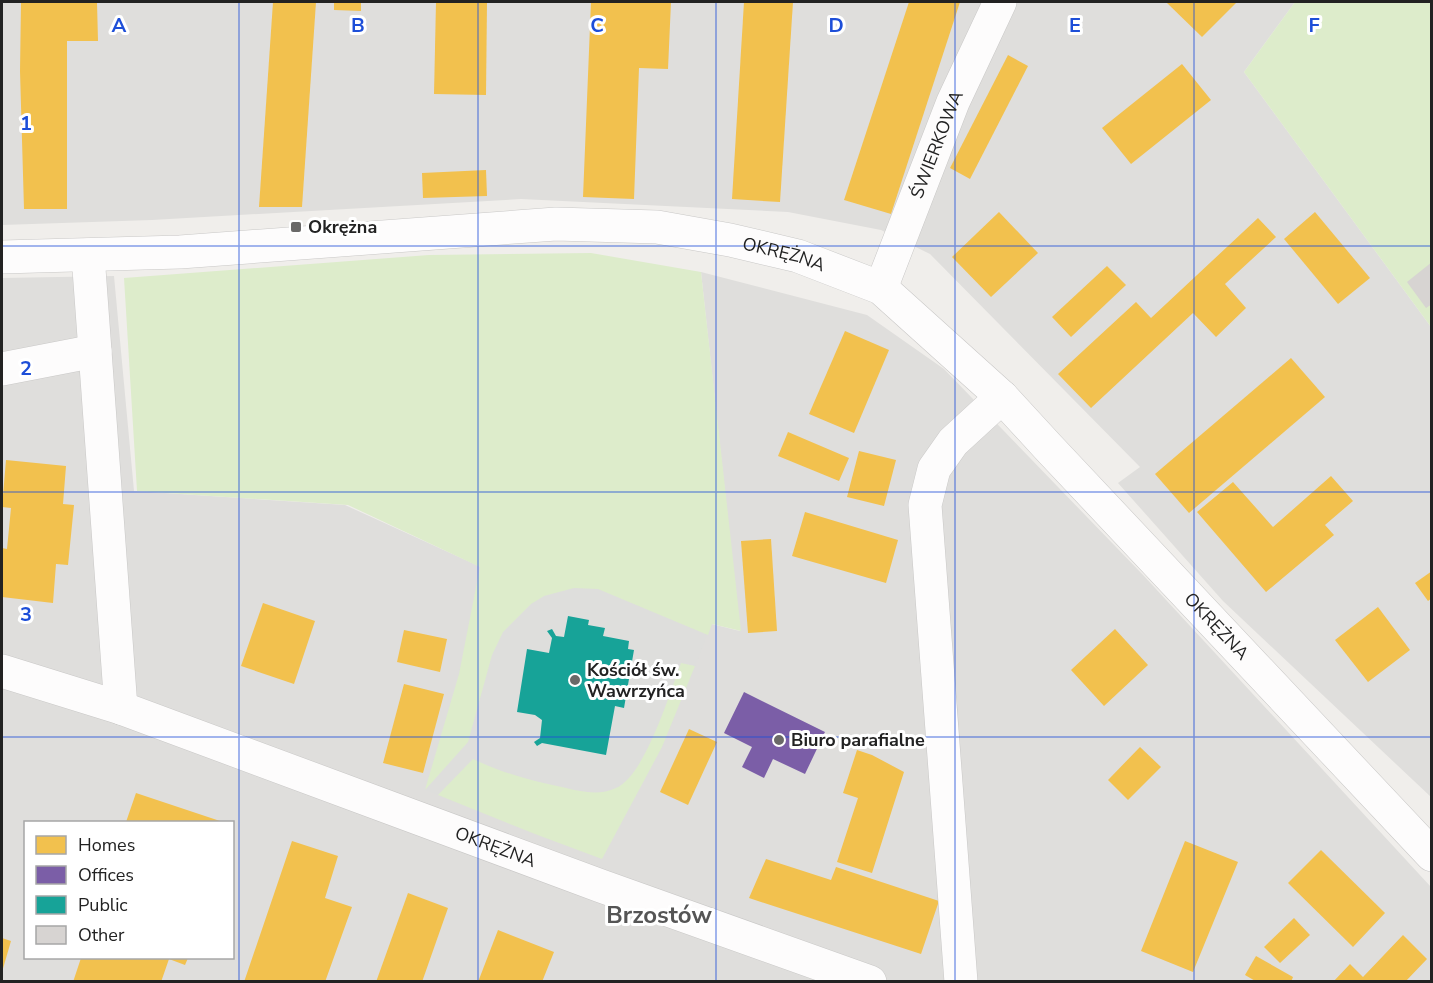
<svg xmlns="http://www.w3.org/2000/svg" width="1433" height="983" font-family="'Nunito Sans',sans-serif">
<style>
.residential{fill:#dfdedc;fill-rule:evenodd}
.religious{fill:#dededc}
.grass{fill:#ddeccb}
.homes{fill:#f2c14e}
.offices{fill:#7b5ea7}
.public{fill:#17a398}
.building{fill:#d7d4d2}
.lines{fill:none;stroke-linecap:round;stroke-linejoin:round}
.minor-casing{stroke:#c9c8c7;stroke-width:34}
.minor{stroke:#fdfcfc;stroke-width:33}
.grid{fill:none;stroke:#1d4ed8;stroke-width:1.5;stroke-opacity:0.55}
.poi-dot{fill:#6a6968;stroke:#fff;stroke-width:2}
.labels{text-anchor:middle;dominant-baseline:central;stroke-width:6;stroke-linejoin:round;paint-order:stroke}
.street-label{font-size:18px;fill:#222;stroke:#fff}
.poi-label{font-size:18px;font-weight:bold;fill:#222;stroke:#fff;text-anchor:start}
.district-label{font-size:24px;font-weight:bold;fill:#555;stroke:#fff}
.grid-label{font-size:20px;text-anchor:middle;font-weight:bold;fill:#1d4ed8;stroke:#fff;stroke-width:6;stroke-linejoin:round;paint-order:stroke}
</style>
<rect width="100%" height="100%" fill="#f0eeeb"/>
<!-- residential -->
<g class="residential">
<polygon points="2,2 1295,2 1244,72 1431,327 1431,797 1223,601 1118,483 1140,467 930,254 881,230 788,212 521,199 152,220 2,225"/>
<path d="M701,272L867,315L944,369L1144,576L1431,887V981H2V278L114,276L134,491L345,505L481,567L740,631ZM26,822H232V958H26Z"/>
</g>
<!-- religious -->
<polygon class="religious" points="620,547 712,624 662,747 602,859 535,834 425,790 459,674 481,567"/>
<!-- grass -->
<g class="grass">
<polygon points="1295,2 1431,2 1431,327 1244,72"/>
<polygon points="591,253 701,272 741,631 712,624 708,635 598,589 574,588 544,596 531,604 503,632 492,655 468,742 425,790 459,674 480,567 348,505 137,491 124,278 429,255"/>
<path d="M681,663L695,666L662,747L602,859L535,834L438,795L473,759C500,772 528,780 557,786C576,790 597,797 616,788C645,776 670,692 681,663Z"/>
</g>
<!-- homes -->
<g class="homes">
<polygon points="21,2 97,2 98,41 67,41 67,209 24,209 20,71"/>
<polygon points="273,2 316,2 302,207 259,207"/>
<polygon points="334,2 361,2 361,11 334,10"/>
<polygon points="436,2 487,2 486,95 434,94"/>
<polygon points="591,2 671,2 668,69 639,68 634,199 583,197"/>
<polygon points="744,2 793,2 780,202 732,199"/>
<polygon points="909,2 960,2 891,214 844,200"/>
<polygon points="1166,2 1237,2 1202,37"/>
<polygon points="1008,55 1028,66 970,179 950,168"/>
<polygon points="1182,64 1211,100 1131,164 1102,128"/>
<polygon points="486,170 487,196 423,198 422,173"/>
<polygon points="999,212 1038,253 991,297 952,257"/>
<polygon points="1315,212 1370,278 1338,304 1284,239"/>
<polygon points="1258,218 1276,237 1225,284 1246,308 1216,337 1193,313 1091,408 1058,374 1136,302 1151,318"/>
<polygon points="1107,266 1126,285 1071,337 1052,317"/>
<polygon points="845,331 889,350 854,433 809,414"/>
<polygon points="1291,358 1325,397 1189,513 1155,474"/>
<polygon points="788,432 849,458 839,481 778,456"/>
<polygon points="859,451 896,460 884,506 847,497"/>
<polygon points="6,460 66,466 63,504 74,505 68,565 56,564 53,603 2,597 2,548 7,549 11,508 2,507"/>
<polygon points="1331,476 1353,501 1325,525 1334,535 1266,592 1197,512 1233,482 1273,527"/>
<polygon points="805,512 898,540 886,583 792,556"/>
<polygon points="771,539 777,631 748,633 741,541"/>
<polygon points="1432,571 1432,598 1428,601 1415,583"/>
<polygon points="263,603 315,621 294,684 241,666"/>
<polygon points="1378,607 1410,650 1368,682 1335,640"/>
<polygon points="1115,629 1148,665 1104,706 1071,670"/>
<polygon points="404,630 447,639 440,672 397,662"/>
<polygon points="404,684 444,694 423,773 383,763"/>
<polygon points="689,729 717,742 688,805 660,792"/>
<polygon points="1140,747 1161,767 1128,800 1108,780"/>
<polygon points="857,750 872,755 904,772 872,873 837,862 858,798 843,793"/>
<polygon points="136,793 223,822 126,822"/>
<polygon points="292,841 338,856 325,898 352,907 325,982 244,982"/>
<polygon points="1185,841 1238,862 1193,972 1141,951"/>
<polygon points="1321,850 1385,913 1353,947 1288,883"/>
<polygon points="766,859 831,880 836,867 939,901 921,954 749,898"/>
<polygon points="408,893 448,908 422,982 376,982"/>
<polygon points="1294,918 1310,935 1280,963 1264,947"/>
<polygon points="498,930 554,952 542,982 478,982"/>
<polygon points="1403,935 1427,959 1405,982 1333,982 1350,964 1363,977"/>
<polygon points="2,938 11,941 2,972"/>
<polygon points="1256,956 1293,977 1291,982 1257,982 1245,975"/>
<polygon points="81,958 188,958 185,965 169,959 161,982 73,982"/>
</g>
<!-- offices -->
<polygon class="offices" points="744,692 825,732 805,774 773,759 764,778 742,767 752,747 724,733"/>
<!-- public -->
<polygon class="public" points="568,616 589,620 588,625 605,628 603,636 629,641 628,649 634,650 624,708 615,706 606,755 542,743 537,746 534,742 540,738 542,720 535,715 517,712 527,649 549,653 552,638 547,631 552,629 556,636 564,637"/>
<!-- building -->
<polygon class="building" points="1432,262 1432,304 1426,308 1407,282"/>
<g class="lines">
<!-- minor casing -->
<g class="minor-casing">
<g id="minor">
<polyline points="88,255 121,708"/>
<path id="s1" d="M2,257L180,252L556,224L657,227L730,240L798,256L881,288L1002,397L1048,447L1432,855"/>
<path id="s2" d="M881,288L953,102L1000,2"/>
<polyline points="2,369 95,351"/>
<path id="s3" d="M2,671L121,708L601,886L870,982"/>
<polyline points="961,982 925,505 934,469 953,442 1002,397"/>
</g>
</g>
<!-- minor -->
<use href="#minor" class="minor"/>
</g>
<!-- grid -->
<path class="grid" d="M239,2V982M478,2V982M716,2V982M955,2V982M1194,2V982M2,246H1432M2,492H1432M2,737H1432"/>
<!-- markers -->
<g class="poi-dot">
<rect x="290" y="221" width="12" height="12" rx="3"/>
<circle cx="575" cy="680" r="6"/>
<circle cx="779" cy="740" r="6"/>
</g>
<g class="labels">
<!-- street labels -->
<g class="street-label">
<text stroke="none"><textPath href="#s2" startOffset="154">ŚWIERKOWA</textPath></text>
<text stroke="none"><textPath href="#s1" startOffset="786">OKRĘŻNA</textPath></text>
<text stroke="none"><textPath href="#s1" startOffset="1366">OKRĘŻNA</textPath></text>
<text stroke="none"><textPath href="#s3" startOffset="524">OKRĘŻNA</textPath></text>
</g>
<!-- poi labels -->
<g class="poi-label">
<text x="308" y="227">Okrężna</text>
<text x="587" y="670">Kościół św.<tspan x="587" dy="21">Wawrzyńca</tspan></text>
<text x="791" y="740">Biuro parafialne</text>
</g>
<!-- district labels -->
<g class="district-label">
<text x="659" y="915">Brzostów</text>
</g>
</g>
<g class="grid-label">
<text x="119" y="32">A</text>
<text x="358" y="32">B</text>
<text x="597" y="32">C</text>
<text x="836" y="32">D</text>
<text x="1075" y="32">E</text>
<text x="1314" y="32">F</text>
<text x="26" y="130">1</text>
<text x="26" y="375">2</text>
<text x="26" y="621">3</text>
</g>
<!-- border -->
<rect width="1433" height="983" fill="none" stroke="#222222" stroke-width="6"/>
<!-- legend -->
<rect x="24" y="821" width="210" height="138" fill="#ffffff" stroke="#a7a7a7" stroke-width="1.5"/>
<rect x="36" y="836" width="30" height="18" fill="#f2c14e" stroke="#a7a7a7" stroke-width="1.5"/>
<text x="78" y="851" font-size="18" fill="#222222">Homes</text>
<rect x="36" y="866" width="30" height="18" fill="#7b5ea7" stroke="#a7a7a7" stroke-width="1.5"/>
<text x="78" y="881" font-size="18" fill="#222222">Offices</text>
<rect x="36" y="896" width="30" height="18" fill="#17a398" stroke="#a7a7a7" stroke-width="1.5"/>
<text x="78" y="911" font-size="18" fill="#222222">Public</text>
<rect x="36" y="926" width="30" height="18" fill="#d7d4d2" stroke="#a7a7a7" stroke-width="1.5"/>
<text x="78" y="941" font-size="18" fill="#222222">Other</text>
</svg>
